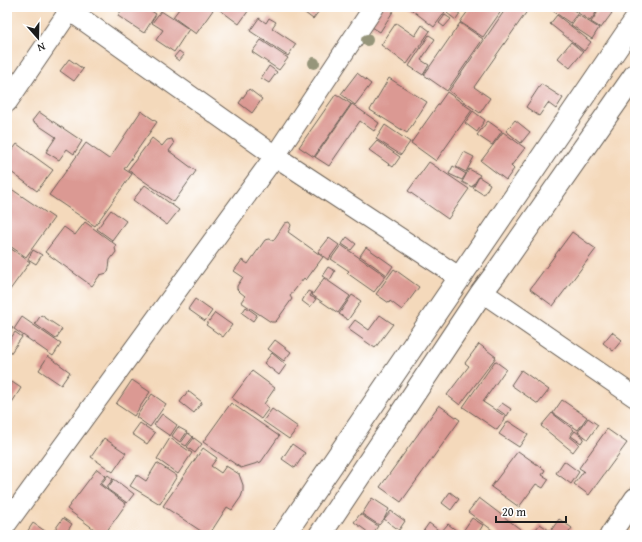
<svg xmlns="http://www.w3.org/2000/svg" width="642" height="542" font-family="'Gentium Book Plus',serif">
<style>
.building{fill:#db9993}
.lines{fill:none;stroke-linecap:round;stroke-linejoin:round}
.street-casing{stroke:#685e54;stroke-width:22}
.secondary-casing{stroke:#685e54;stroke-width:24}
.street{stroke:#fff;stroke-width:20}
.secondary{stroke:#fff;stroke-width:22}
.tree{fill:#96957a}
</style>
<rect width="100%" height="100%" fill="#fff"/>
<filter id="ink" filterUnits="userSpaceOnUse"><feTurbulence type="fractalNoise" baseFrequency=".025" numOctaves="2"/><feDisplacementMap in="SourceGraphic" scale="8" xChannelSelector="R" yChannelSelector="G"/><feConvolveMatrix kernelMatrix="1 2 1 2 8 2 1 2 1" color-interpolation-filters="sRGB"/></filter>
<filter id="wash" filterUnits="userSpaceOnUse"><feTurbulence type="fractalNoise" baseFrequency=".012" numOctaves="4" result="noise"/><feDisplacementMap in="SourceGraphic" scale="16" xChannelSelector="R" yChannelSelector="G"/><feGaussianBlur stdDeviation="0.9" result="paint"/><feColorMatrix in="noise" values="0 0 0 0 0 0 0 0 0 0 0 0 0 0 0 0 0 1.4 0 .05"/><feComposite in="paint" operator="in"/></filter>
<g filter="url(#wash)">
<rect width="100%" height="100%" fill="#f4d9bb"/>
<g id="blocks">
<!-- building -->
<g class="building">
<polygon points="123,7 145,7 156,14 144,33 118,16"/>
<polygon points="176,7 209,7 213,10 196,34 173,17 179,9"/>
<polygon points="213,7 251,7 239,24 216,7 215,9"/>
<polygon points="297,7 322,7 313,19"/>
<polygon points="377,7 389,7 394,10 380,32 367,24"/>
<polygon points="408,7 437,7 445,12 434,27"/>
<polygon points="471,7 504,7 483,37 460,22"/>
<polygon points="507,7 530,7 474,87 490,98 480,113 449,91"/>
<polygon points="556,7 568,7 578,13 570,23 553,11"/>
<polygon points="582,7 587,7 596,13 590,21 578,13"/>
<polygon points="601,7 603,7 612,13 601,28 591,22"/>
<polygon points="451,8 460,14 456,20 447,13"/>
<polygon points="161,11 189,29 174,52 156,40 163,30 152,23"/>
<polygon points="445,15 451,19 444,27 439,23"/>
<polygon points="557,15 591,42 584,51 550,24"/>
<polygon points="578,15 599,28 592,39 571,25"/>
<polygon points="259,18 266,23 269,18 276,22 272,28 296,44 288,56 250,31"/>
<polygon points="396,23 415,36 422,25 430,31 407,64 381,45"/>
<polygon points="460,23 483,39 447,91 424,75"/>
<polygon points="429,35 435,39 421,60 429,65 423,75 409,66"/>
<polygon points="261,40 288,58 279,70 252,52"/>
<polygon points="571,42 583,52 570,68 558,58"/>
<polygon points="179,51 184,55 179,61 174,57"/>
<polygon points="69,59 83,69 74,81 60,71"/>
<polygon points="269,66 277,72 269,83 261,78"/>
<polygon points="357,73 371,84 355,105 341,94"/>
<polygon points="389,78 427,102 407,133 370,110"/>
<polygon points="541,84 563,98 556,109 548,103 539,116 526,107"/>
<polygon points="249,89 262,99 252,113 239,103"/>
<polygon points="447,92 472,110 436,161 411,143"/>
<polygon points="336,94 351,104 314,157 299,147"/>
<polygon points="352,104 379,123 374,131 360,121 329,166 315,157"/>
<polygon points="141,111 157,122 124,169 132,174 95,226 49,195 86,143 109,159"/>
<polygon points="473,111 485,120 477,132 465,123"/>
<polygon points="39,112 82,141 74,154 67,149 59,160 46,152 56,137 32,121"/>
<polygon points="515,120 530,132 521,143 506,131"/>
<polygon points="488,121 502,131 492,145 477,135"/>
<polygon points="385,125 410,142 401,155 376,139"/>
<polygon points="503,132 525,148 511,166 514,169 506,180 481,161"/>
<polygon points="152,138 162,146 167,140 172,139 174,144 169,151 196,171 174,202 128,170"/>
<polygon points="377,141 400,157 393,167 369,150"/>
<polygon points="17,144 53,170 37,191 7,169 7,157"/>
<polygon points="464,152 474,157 466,172 456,167"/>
<polygon points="429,162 469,189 448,219 408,191"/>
<polygon points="453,166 466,174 462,180 449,174"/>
<polygon points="469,169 480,175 472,187 462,182"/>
<polygon points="479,177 490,184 484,195 473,188"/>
<polygon points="145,185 179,210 167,225 133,200"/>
<polygon points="7,186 54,218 26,257 7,244"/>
<polygon points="111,210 126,221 112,240 97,229"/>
<polygon points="85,222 116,245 115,248 116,252 110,260 109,268 108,271 107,273 100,275 92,286 45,252 64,227 75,235"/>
<polygon points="289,222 291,225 290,228 288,232 323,257 306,280 304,278 290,296 292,299 277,320 275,322 271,322 241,302 245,296 240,292 237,289 237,286 243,277 234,271 242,260 248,264 265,240 270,239 273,241 285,223"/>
<polygon points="572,232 596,249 553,306 530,289"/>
<polygon points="347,237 356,244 351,250 342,244"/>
<polygon points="329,238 339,245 328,260 318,252"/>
<polygon points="341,245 386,276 374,292 347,273 349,271 331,259"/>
<polygon points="7,246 30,262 7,294"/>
<polygon points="366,247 393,266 387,275 360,256"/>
<polygon points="33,250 42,255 36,264 28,259"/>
<polygon points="328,267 335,271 330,280 322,276"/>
<polygon points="394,269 419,287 402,310 390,301 389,303 376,294"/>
<polygon points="324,278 350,296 338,313 312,295"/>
<polygon points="308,291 312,293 310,296 316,299 310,307 302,301"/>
<polygon points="352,295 361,301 348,320 339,314"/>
<polygon points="195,299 212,311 205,321 188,309"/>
<polygon points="246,307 257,315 253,321 242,313"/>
<polygon points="215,313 232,325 223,337 206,325"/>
<polygon points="41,315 62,329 56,339 35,324"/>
<polygon points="380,315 393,324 375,348 348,329 355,320 369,330"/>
<polygon points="22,317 61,344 53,356 14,329"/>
<polygon points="7,324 13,328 7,337"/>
<polygon points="15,332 22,337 7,358 7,344"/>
<polygon points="612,332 622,340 613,351 603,343"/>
<polygon points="275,340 291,352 284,361 268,349"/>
<polygon points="479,344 496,357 460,405 447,395 469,366 465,363"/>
<polygon points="272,353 286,365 279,375 264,363"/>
<polygon points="48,356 70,372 61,385 39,370"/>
<polygon points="495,361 506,369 483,402 506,417 497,430 463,407"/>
<polygon points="521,370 549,390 538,404 511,385"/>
<polygon points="252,371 275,388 264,404 269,408 261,419 232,398"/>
<polygon points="132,380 150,392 134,416 116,404"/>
<polygon points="12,382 21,388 11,404 7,402 7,390"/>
<polygon points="188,391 202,402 194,413 180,402"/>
<polygon points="152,394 166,404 150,427 136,417"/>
<polygon points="562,400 587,417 578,430 553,413"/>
<polygon points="231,403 279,436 261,462 241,468 203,442"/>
<polygon points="502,403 511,409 507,416 497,409"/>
<polygon points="439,405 460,420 401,502 380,487"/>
<polygon points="272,409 298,427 289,439 263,421"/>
<polygon points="552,413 574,430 569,436 579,444 573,452 541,426"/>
<polygon points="162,414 177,425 170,436 154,425"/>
<polygon points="588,418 598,425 588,439 578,432"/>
<polygon points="508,421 528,434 519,447 499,434"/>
<polygon points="140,423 155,433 147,444 132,434"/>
<polygon points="178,427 187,432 180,442 172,436"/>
<polygon points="607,429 627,443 589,495 574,484 584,471 579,468"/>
<polygon points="575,431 584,438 581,443 571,436"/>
<polygon points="188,433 193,437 186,446 181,443"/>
<polygon points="104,438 126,453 113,472 91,457"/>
<polygon points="170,438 192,453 178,474 157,459"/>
<polygon points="194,438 202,444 195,453 187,447"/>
<polygon points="292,444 305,453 295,468 282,459"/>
<polygon points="203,448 217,458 211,466 221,473 226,466 239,474 243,485 243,491 241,497 232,510 227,507 209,535 207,535 163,506"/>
<polygon points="518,451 545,470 542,475 549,479 543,488 536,484 519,507 491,487"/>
<polygon points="564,461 579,472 571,484 556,473"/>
<polygon points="157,463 177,476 160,504 130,486 137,475 146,481"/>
<polygon points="97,469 106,476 99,484 126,504 104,535 102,535 67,509"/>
<polygon points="108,475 113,479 106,488 101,484"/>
<polygon points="114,479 134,494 127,503 107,489"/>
<polygon points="450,492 459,499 451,510 442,503"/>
<polygon points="372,498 389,509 384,519 379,525 362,514"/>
<polygon points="479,498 528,535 499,535 468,512"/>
<polygon points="391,511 405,521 399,530 384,519"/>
<polygon points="360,514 378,526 372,535 354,522"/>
<polygon points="63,518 72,524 65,535 51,535"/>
<polygon points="472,518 483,525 477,535 469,535 463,531"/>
<polygon points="559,519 572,528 567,535 548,535"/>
<polygon points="33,523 48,533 47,535 25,535"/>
<polygon points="429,523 441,532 448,524 461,534 460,535 425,535 422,533"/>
<polygon points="540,524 549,530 546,535 534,535 532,534"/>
</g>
</g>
</g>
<g filter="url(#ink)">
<use href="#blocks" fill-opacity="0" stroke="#685e54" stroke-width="1"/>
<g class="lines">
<!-- street casing -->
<g class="street-casing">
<g id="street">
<polyline points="65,7 275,156 459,277"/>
<polyline points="7,102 72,7"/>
<polyline points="482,292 635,397"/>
<polyline points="7,523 275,156 374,7"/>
<polyline points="610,535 635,498"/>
</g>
</g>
<!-- secondary casing -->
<g class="secondary-casing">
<g id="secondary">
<polyline points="284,535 635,21"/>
<polyline points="320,535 482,292 497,272 635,75"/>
</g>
</g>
<!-- street -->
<use href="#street" class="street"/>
<!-- secondary -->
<use href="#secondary" class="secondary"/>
</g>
<!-- trees -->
<g class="tree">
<circle cx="367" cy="40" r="6"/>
<circle cx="314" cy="63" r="6"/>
</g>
</g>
<!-- margin -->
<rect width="642" height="542" fill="none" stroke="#fff" stroke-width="24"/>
<!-- north arrow -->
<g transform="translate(38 38) rotate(160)" stroke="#ffffff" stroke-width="3" paint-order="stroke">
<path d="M0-3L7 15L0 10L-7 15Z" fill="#1c1c1c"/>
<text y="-6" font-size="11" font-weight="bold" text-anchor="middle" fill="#1c1c1c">N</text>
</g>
<!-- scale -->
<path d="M496 516v6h70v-6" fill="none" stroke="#1c1c1c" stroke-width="2"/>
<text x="502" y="516" font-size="12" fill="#1c1c1c" stroke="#ffffff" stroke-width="3" paint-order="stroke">20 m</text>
</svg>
